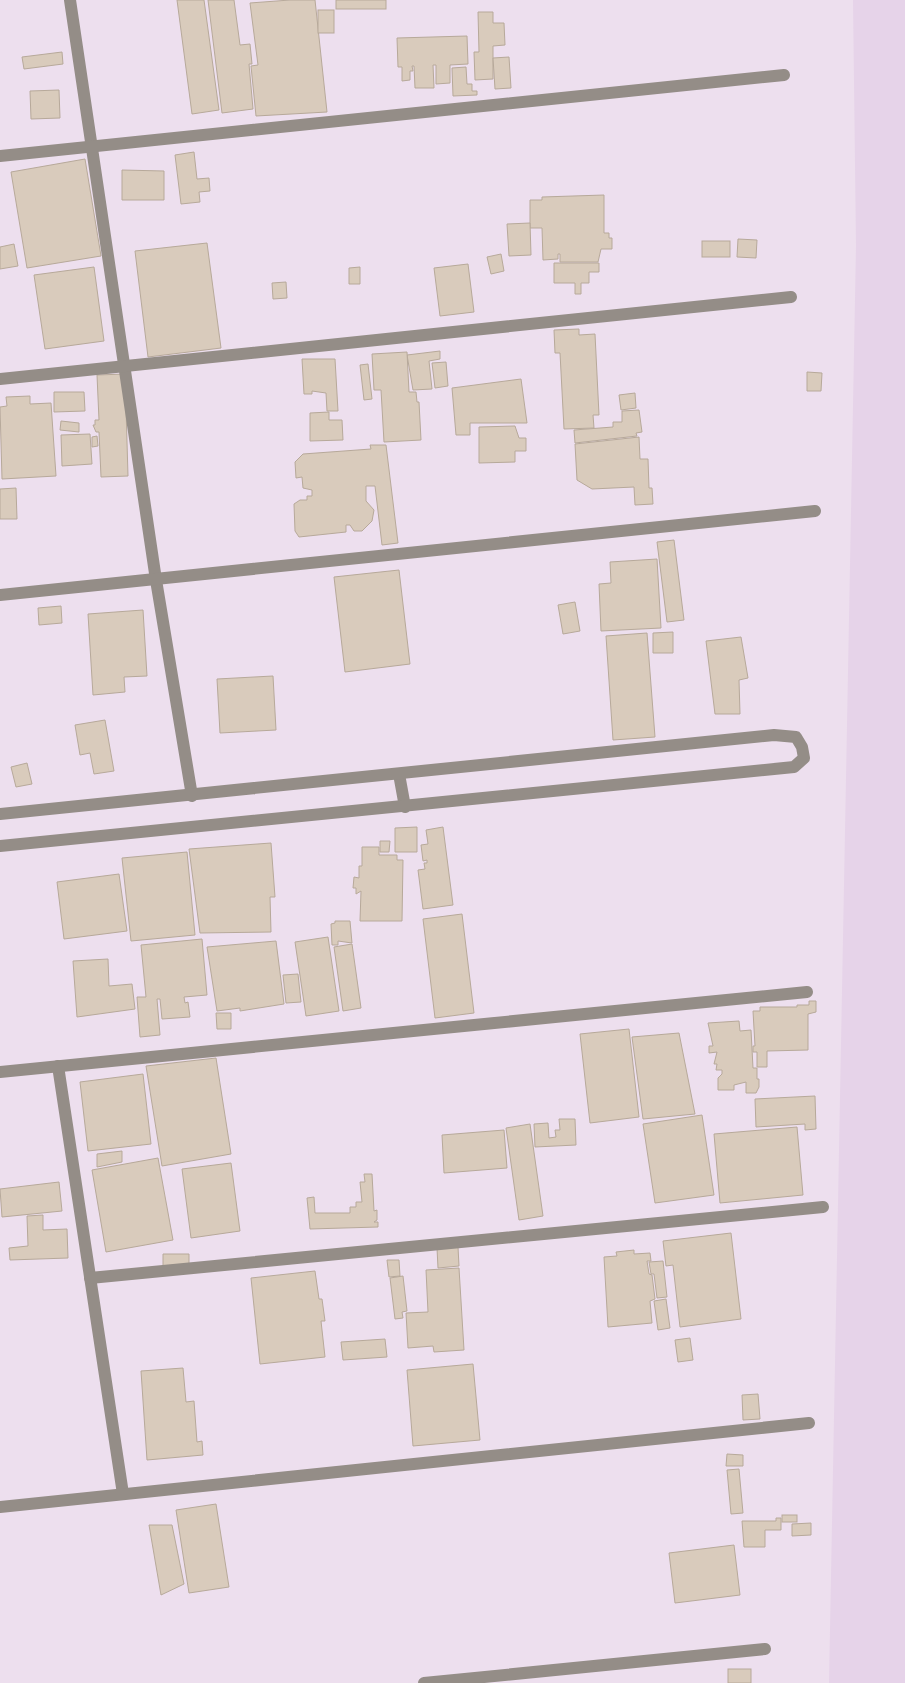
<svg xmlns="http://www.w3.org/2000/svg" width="905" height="1683" font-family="Spectral,serif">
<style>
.built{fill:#e6d3e9}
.building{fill:#d9cbbc;stroke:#b7a99a}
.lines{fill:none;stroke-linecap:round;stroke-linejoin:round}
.minor{stroke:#948d87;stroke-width:12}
</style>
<rect width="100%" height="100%" fill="#eddfee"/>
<!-- built -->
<polygon class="built" points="853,0 905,0 905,1683 829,1683 856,246"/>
<!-- building -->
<g class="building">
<polygon points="177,0 204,0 219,110 192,114"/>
<polygon points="208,0 234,0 240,45 250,44 252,64 249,64 253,109 222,113"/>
<polygon points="290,0 315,0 327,112 256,116 251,66 258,65 250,3"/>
<rect x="336" y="0" width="50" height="9"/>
<rect x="318" y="10" width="16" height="23"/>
<polygon points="478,12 493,12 493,23 504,23 505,45 493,46 493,79 475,80 474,52 479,52"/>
<polygon points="467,36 468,64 450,65 450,83 436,84 436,65 433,65 434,88 415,88 414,66 412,66 413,71 410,71 410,80 402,81 402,67 398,67 397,38"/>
<polygon points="62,52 63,64 24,69 22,57"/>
<polygon points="509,57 511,88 495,89 493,58"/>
<polygon points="466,67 467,84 472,84 472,91 477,91 477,95 453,96 452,68"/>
<polygon points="59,90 60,118 31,119 30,91"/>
<polygon points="194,152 197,179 209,178 210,191 199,192 200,202 181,204 175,155"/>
<polygon points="85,159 101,256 27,268 11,172"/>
<polygon points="122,170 164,171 164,200 122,200"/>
<polygon points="604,195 604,233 609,233 609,238 612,238 612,249 601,249 598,262 560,262 560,254 558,254 558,259 543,260 542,228 530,228 530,200 542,200 542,197"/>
<polygon points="530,223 531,255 509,256 507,224"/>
<polygon points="738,239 757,240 756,258 737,257"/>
<rect x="702" y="241" width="28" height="16"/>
<polygon points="207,243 221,348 148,357 135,251"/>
<polygon points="14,244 18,266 0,269 0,247"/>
<polygon points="501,254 504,271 491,274 487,257"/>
<polygon points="554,263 599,263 599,272 589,272 589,283 581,283 581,294 575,294 575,283 554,283"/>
<polygon points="468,264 474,312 440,316 434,268"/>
<polygon points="94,267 104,341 45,349 34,275"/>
<polygon points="360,267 360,284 349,284 349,268"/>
<polygon points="286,282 287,298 273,299 272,283"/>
<polygon points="579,329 579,335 595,334 599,415 593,415 594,428 564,429 560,353 555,353 554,330"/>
<polygon points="440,351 440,359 429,361 432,389 413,390 407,355"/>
<polygon points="407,352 409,392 416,392 417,402 419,402 421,440 384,442 381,390 374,390 372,354"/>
<polygon points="302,359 335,359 338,411 327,411 326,393 312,391 312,394 304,394"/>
<polygon points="446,362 448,386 435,388 432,363"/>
<polygon points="368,364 372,399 364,400 360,365"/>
<polygon points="807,372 822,373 821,391 807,391"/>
<polygon points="125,374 128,476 101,477 99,432 96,432 93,425 95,425 95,420 99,420 97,375"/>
<polygon points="521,379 527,423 470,423 470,435 456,435 452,388"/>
<polygon points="54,392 84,392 85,411 54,412"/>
<polygon points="635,393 636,408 621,410 619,395"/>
<polygon points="30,396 30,404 51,403 56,476 2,479 0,407 7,406 6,397"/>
<polygon points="639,410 642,432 636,433 637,436 575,443 574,430 613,427 613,422 622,422 622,411"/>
<polygon points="329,412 329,420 342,420 343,440 310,441 310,413"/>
<polygon points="61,421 79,423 79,432 60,430"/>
<polygon points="515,426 519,438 526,438 526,451 515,451 515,462 479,463 479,427"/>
<polygon points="90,434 92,464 62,466 61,435"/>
<polygon points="97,436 98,446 92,447 92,437"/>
<polygon points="639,437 640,459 648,459 649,488 652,488 653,504 635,505 634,487 592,489 577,480 575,444"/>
<polygon points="370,445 386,445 398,543 382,545 375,486 366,486 366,501 374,510 372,521 362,531 354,531 350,525 346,525 346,532 299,537 295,531 294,504 300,500 307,500 307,496 312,496 312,490 303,488 302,477 296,478 295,462 303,454 371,449"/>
<polygon points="16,488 17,519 0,519 0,489"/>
<polygon points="674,540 684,620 667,622 657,542"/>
<polygon points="657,559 661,628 601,631 599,584 611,583 610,562"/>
<polygon points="399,570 410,664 345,672 334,577"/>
<polygon points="575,602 580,631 563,634 558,605"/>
<polygon points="61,606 62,623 39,625 38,608"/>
<polygon points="143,610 147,676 124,677 125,692 93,695 88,614"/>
<polygon points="673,632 673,653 653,653 653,633"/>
<polygon points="647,633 655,737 613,740 606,636"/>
<polygon points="741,637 748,678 739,680 740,714 715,714 706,641"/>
<polygon points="273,676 276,730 220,733 217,679"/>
<polygon points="105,720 114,771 94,774 90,753 80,755 75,725"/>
<polygon points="27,763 32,784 16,787 11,767"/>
<polygon points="417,827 417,852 395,852 395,828"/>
<polygon points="443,827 453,905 423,909 418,870 425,869 424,863 427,863 427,860 423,861 421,845 428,844 426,830"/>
<polygon points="380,841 390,841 389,852 380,852"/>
<polygon points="271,843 275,897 270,897 271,932 200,933 189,849"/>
<polygon points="362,847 379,847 379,855 397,855 397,860 403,860 402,921 360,921 361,891 356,894 356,888 353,888 354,877 359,878 359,866 362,866"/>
<polygon points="187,852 195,935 131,941 122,858"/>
<polygon points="119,874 127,931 64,939 57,882"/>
<polygon points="462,914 474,1013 435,1018 423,919"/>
<polygon points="335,921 350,921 352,943 338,941 338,945 332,945 331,924 335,923"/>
<polygon points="328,937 339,1011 306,1016 295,942"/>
<polygon points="202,939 207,995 184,997 185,1003 188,1002 190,1017 162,1019 160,999 157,999 160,1035 140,1037 137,997 146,997 141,945"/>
<polygon points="276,941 284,1004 240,1011 240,1008 217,1011 207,947"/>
<polygon points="352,944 361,1008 343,1011 334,947"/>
<polygon points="108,959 109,986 132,984 135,1009 77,1017 73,961"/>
<polygon points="298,974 301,1002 286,1003 283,975"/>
<polygon points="809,1001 816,1001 816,1012 808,1014 808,1050 767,1051 767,1067 757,1067 757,1052 753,1052 753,1046 755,1046 753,1011 760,1011 760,1007 797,1007 797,1005 809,1005"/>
<polygon points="216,1013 231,1013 231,1029 217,1029"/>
<polygon points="739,1021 740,1031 751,1030 753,1068 757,1068 757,1079 759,1079 759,1087 756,1093 746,1093 746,1082 734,1085 734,1090 718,1090 718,1078 722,1074 722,1070 716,1070 717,1064 714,1064 717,1052 709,1053 709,1046 713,1046 708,1023"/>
<polygon points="629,1029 639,1117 590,1123 580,1034"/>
<polygon points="679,1033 695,1114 643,1119 632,1037"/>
<polygon points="216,1058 231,1154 162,1166 146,1066"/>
<polygon points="143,1074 151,1144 88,1151 80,1082"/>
<polygon points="815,1096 816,1129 805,1130 805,1124 756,1127 755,1099"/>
<polygon points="702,1115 714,1195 655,1203 643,1124"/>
<polygon points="559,1119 575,1119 576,1145 535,1147 534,1124 548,1123 549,1138 556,1137 555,1130 560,1130"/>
<polygon points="530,1124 543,1216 519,1220 506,1128"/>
<polygon points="797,1127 803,1195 720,1203 714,1134"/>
<polygon points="504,1130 507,1168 444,1173 442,1135"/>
<polygon points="122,1151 122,1162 97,1167 97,1154"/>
<polygon points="158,1158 173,1240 106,1252 92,1170"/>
<polygon points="231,1163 240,1231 191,1238 182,1169"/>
<polygon points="364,1174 372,1174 374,1211 377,1210 377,1220 374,1222 378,1222 378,1227 310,1229 307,1198 314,1197 315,1213 350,1213 350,1207 356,1207 356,1202 362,1202 360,1182 365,1182"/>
<polygon points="59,1182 62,1211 2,1217 0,1189"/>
<polygon points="43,1215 43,1230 67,1229 68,1258 10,1260 9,1248 28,1246 27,1216"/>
<polygon points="731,1233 741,1319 680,1327 673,1265 666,1266 663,1241"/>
<polygon points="458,1247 459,1266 438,1268 437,1248"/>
<polygon points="634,1250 634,1254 650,1253 651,1261 647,1261 649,1274 652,1275 655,1299 650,1301 652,1323 608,1327 604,1257 617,1256 616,1252"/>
<polygon points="163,1254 189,1254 189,1264 163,1267"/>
<polygon points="387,1260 399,1260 400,1276 389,1277"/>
<polygon points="663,1261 667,1297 657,1298 654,1274 651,1274 649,1262"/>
<polygon points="459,1268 464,1350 434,1352 433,1346 408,1348 406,1313 428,1312 426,1270"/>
<polygon points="315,1271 319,1299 322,1299 325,1321 321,1321 325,1357 260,1364 251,1278"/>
<polygon points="403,1276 407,1311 402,1312 403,1318 395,1319 390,1278"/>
<polygon points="666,1299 670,1328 658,1330 654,1301"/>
<polygon points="690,1338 693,1360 678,1362 675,1340"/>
<polygon points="385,1339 387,1357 343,1360 341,1342"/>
<polygon points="473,1364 480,1440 413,1446 407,1370"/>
<polygon points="183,1368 186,1402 194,1401 197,1442 202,1441 203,1455 147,1460 141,1371"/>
<polygon points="758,1394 760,1419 743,1420 742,1395"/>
<polygon points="727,1454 743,1455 743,1466 726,1466"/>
<polygon points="739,1469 743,1513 731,1514 727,1470"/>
<polygon points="216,1504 229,1587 189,1593 176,1510"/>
<rect x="782" y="1515" width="15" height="7"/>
<polygon points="776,1518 781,1518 781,1530 765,1530 765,1547 744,1547 742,1521 776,1521"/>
<polygon points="811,1523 811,1535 792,1536 792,1524"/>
<polygon points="149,1525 172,1525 184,1584 161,1595"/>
<polygon points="734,1545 740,1595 675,1603 669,1553"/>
<rect x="728" y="1669" width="23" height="14"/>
</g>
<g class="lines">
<!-- minor -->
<g class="minor">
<polyline points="70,0 156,580 192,796"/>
<polyline points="0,156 784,75"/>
<polyline points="0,379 791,297"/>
<polyline points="0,595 815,511"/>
<polyline points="399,774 405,807"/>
<polyline points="0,814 774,735 796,737 802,747 804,758 794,767 0,846"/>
<polyline points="58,1066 123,1494"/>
<polyline points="0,1072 807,992"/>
<polyline points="90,1278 823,1207"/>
<polyline points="0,1507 809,1423"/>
<polyline points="424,1683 765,1649"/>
</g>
</g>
</svg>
